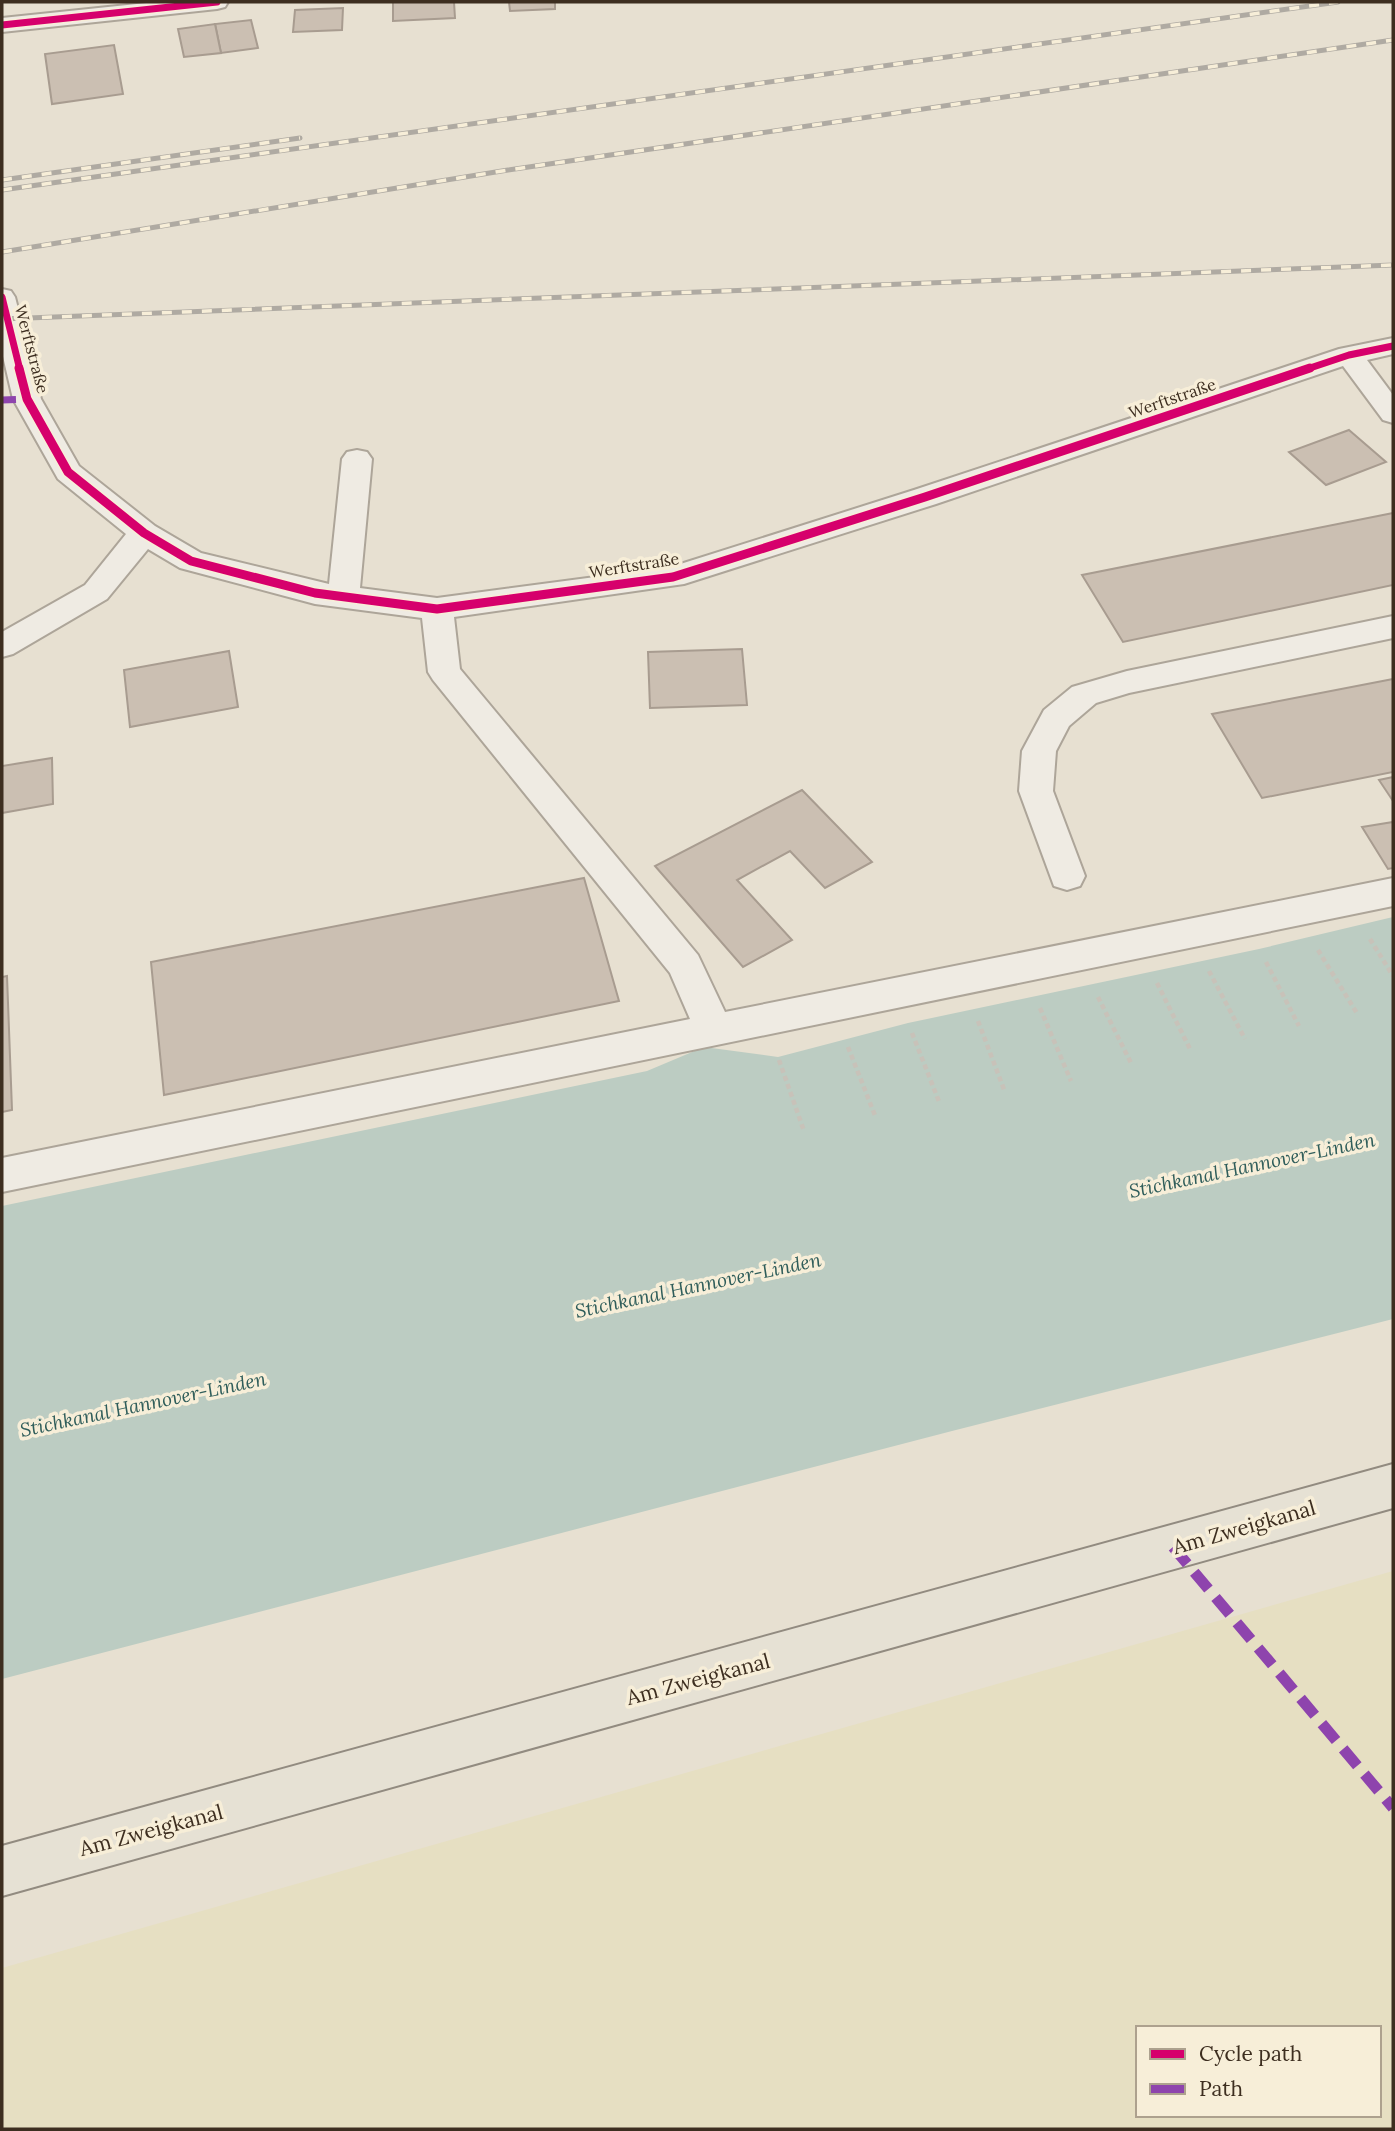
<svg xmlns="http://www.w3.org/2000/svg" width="1395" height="2131" font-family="Lora,serif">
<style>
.farmland{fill:#e6dfc2;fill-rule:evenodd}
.water{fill:#bcccc2}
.building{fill:#cbbfb2;stroke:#a89c90;stroke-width:2}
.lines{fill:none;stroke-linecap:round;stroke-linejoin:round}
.minor-casing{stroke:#ada599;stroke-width:4}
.major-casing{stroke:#928b80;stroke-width:4}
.path{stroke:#c8c2b9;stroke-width:4.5;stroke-dasharray:5 3.5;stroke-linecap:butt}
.minor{fill:#efebe3;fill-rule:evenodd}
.major{fill:#e6e1d4;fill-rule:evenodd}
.rail-casing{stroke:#afaaa2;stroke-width:5}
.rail{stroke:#f7eed8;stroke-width:3.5;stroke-dasharray:10;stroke-linecap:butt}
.quiet-far1{stroke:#8e44ad;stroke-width:7;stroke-dasharray:14 7;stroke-linecap:butt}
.quiet{stroke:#8e44ad;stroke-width:11;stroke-dasharray:22 11;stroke-linecap:butt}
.cycleway-far1-casing{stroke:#f7eed8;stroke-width:10}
.cycleway-casing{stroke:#f7eed8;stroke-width:12}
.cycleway-far1{stroke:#d6006c;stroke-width:7}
.cycleway{stroke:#d6006c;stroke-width:9}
.labels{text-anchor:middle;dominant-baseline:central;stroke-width:7;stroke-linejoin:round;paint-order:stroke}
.far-street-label{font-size:16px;fill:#3d2e20;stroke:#f7eed8}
.water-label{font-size:19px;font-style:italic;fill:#2f5d5a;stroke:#f7eed8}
.near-street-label{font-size:21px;fill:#3d2e20;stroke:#f7eed8}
</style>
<rect width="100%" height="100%" fill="#e7e0d1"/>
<!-- farmland -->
<path class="farmland" d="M1393,1571V2129H2V1968ZM1138,2028H1379V2115H1138Z"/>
<!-- water -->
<polygon class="water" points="1393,917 1393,1319 952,1431 2,1679 2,1206 647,1071 704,1047 778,1057 908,1023 1259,949"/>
<!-- building -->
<g class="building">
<polygon points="393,2 454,2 455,18 393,21"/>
<polygon points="509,2 555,2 555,9 510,11"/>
<polygon points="343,8 342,30 293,32 295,10"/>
<polygon points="251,20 258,48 221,53 215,24"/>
<polygon points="215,24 221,53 184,57 178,29"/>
<polygon points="114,45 123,94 52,104 45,54"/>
<polygon points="1349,430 1386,462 1326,485 1289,452"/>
<polygon points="1393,513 1393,585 1123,642 1082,575"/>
<polygon points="742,649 747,705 650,708 648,652"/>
<polygon points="229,651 238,707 130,727 124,670"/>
<polygon points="1393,679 1393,772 1262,798 1212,714"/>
<polygon points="52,758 53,804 2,813 2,766"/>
<polygon points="1393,777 1393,801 1379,780"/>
<polygon points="802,790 872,862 825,888 790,851 737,880 792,940 743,967 655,866"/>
<polygon points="1393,822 1393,868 1388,869 1362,827"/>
<polygon points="584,878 619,1001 164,1095 151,962"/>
<polygon points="7,976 12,1110 2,1112 2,977"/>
</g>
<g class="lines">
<!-- minor casing -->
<g class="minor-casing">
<g id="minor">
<polygon points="156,2 228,2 225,7 217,9 2,32 2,18"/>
<polygon points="2,289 11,291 15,297 41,399 79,466 155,526 201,553 329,584 342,459 347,452 357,450 367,452 372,459 360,588 437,598 671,567 914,490 1339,349 1393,338 1393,354 1367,360 1393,395 1393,423 1383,420 1343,366 936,504 684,584 454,617 460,669 698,955 725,1012 1393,878 1393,906 2,1192 2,1158 690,1019 670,973 433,680 428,672 422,618 315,604 180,568 148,549 107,599 13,654 2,657 2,632 85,585 126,534 58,479 13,399 2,352"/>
<polygon points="1393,616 1393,638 1129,693 1096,703 1069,726 1056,751 1053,791 1085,876 1080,886 1067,890 1054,886 1019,791 1022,751 1044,710 1072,687 1127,671"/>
</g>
</g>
<!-- major casing -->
<g class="major-casing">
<polygon id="major" points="1393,1464 1393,1508 2,1896 2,1846"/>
</g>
<!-- path -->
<g class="path">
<polyline points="1370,939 1393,976"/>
<polyline points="1318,950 1358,1015"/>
<polyline points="1266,962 1299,1026"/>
<polyline points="1209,971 1245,1039"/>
<polyline points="1157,983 1191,1051"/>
<polyline points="1098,997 1132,1065"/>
<polyline points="1040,1008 1071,1081"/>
<polyline points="978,1021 1005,1092"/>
<polyline points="912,1033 940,1104"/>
<polyline points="848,1047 876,1118"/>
<polyline points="779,1060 804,1131"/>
</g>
<!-- minor -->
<use href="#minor" class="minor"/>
<!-- major -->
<use href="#major" class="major"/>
<!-- rail casing -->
<g class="rail-casing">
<g id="rail">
<polyline points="2,180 300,138"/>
<polyline points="2,190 1338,2"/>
<polyline points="2,252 508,170 1393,40"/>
<polyline points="2,319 1393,265"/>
</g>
</g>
<!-- rail -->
<use href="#rail" class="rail"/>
<!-- quiet-far1 -->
<polyline class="quiet-far1" points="2,400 27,399"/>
<!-- quiet -->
<polyline class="quiet" points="1173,1547 1393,1808"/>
<!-- cycleway-far1 casing -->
<g class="cycleway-far1-casing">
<g id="cycleway-far1">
<polyline points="2,25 217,2"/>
<polyline points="2,297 20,370"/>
<polyline points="1304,370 1349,355 1393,346"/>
</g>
</g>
<!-- cycleway casing -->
<g class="cycleway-casing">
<polyline id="cycleway" points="19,368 27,399 68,472 144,533 191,561 315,593 437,609 673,577 925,497 1310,368"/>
</g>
<!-- cycleway-far1 -->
<use href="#cycleway-far1" class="cycleway-far1"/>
<!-- cycleway -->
<use href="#cycleway" class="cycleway"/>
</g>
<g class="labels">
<!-- far-street labels -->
<g class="far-street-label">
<text transform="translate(32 349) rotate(75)">Werftstraße</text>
<text transform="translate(1172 398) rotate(-19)">Werftstraße</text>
<text transform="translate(634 565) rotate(-9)">Werftstraße</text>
</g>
<!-- water labels -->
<g class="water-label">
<text transform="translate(1252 1165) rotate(-12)">Stichkanal Hannover-Linden</text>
<text transform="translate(698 1285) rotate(-12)">Stichkanal Hannover-Linden</text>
<text transform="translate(143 1404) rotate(-12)">Stichkanal Hannover-Linden</text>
</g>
<!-- near-street labels -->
<g class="near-street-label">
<text transform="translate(1244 1527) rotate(-16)">Am Zweigkanal</text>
<text transform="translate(698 1679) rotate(-15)">Am Zweigkanal</text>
<text transform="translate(151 1830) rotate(-15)">Am Zweigkanal</text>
</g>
</g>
<!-- border -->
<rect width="1395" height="2131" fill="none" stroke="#3d2e20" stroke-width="7"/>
<!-- legend -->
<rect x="1136" y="2026" width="245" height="91" fill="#f7eed8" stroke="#ada18e" stroke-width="2"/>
<rect x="1150" y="2049" width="35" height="10" fill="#d6006c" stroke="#ada18e" stroke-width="2"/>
<text x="1199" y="2061" font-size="21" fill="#3d2e20">Cycle path</text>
<rect x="1150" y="2084" width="35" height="10" fill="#8e44ad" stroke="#ada18e" stroke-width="2"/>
<text x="1199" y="2096" font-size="21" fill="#3d2e20">Path</text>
</svg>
